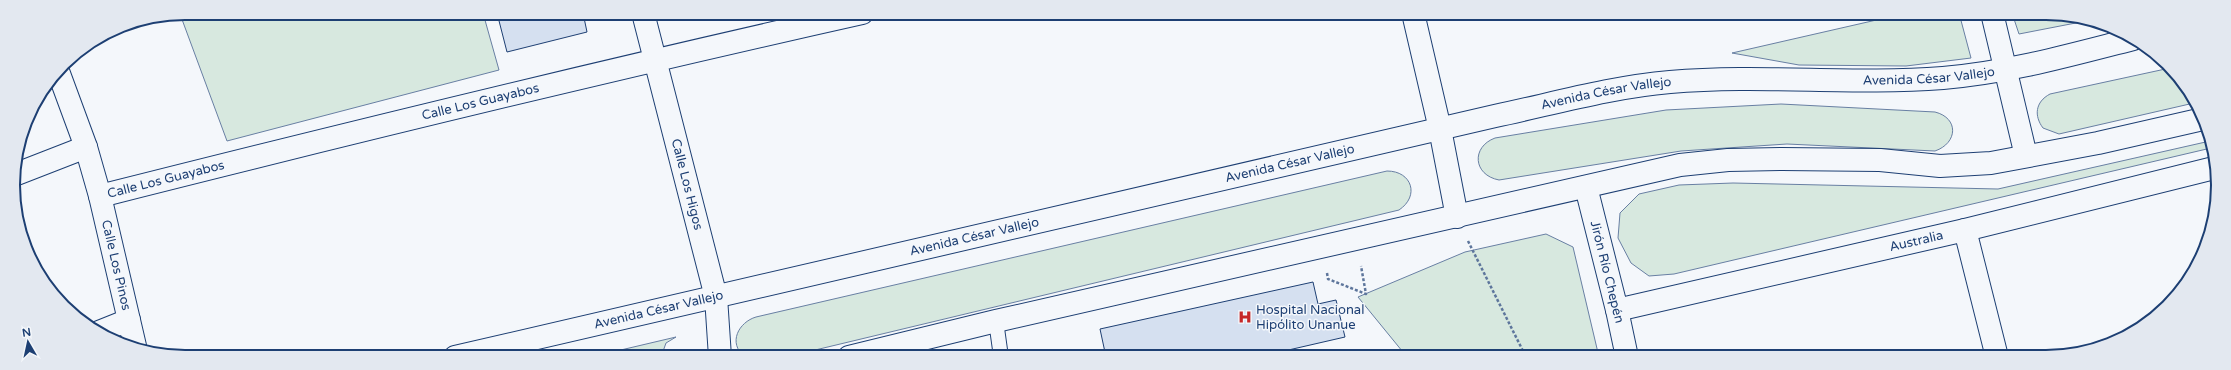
<svg xmlns="http://www.w3.org/2000/svg" width="2231" height="370" font-family="'Varela Round',sans-serif">
<style>
.green{fill:#d7e8df;stroke:#687fa3}
.building{fill:#d5e0f0;stroke:#1d3f73}
.lines{fill:none;stroke-linecap:round;stroke-linejoin:round}
.service-casing{stroke:#1d3f73;stroke-width:16}
.minor-casing{stroke:#1d3f73;stroke-width:24}
.tertiary-casing{stroke:#1d3f73;stroke-width:24}
.primary-casing{stroke:#1d3f73;stroke-width:24}
.path{stroke:#5e769c;stroke-width:2.5;stroke-dasharray:3 2;stroke-linecap:butt}
.service{stroke:#f4f7fb;stroke-width:14}
.minor{stroke:#f4f7fb;stroke-width:22}
.tertiary{stroke:#f4f7fb;stroke-width:22}
.primary{stroke:#f4f7fb;stroke-width:22}
.labels{text-anchor:middle;dominant-baseline:central;stroke-width:3;stroke-linejoin:round;paint-order:stroke}
.street-label{font-size:13px;fill:#1d3f73;stroke:#f4f7fb}
.poi-label{font-size:13px;fill:#1d3f73;stroke:#f4f7fb;text-anchor:start}
.rim{fill:none;stroke:#1d3f73;stroke-width:2}
</style>
<rect width="100%" height="100%" fill="#f4f7fb"/>
<!-- green -->
<g class="green">
<polygon points="185,13 483,13 499,70 227,141 180,14"/>
<polygon points="1907,13 1959,13 1971,58 1906,66 1799,65 1732,53"/>
<polygon points="2012,13 2057,13 2086,21 2019,34"/>
<path d="M2170,68L2175,72L2194,103L2059,134L2043,128C2034,116 2035,102 2050,94Z"/>
<path d="M1781,104L1935,112C1959,118 1958,143 1935,151L1787,144L1681,151L1499,180C1473,175 1471,147 1495,138L1666,110Z"/>
<polygon points="2210,141 2211,148 1674,274 1649,276 1631,263 1618,238 1620,213 1639,194 1679,185 1733,183 1998,189"/>
<path d="M1387,171C1412,171 1420,196 1399,210L786,357H745C727,343 739,322 756,317Z"/>
<polygon points="1546,234 1573,247 1599,357 1407,357 1358,297 1465,252"/>
<polygon points="676,337 666,343 661,357 591,357"/>
</g>
<!-- building -->
<g class="building">
<polygon points="497,13 583,13 587,32 507,52"/>
<polygon points="1313,282 1318,304 1336,300 1345,337 1258,357 1106,357 1100,329"/>
</g>
<g class="lines">
<!-- service casing -->
<g class="service-casing">
<polyline id="service" points="996,321 1001,357"/>
</g>
<!-- minor casing -->
<g class="minor-casing">
<g id="minor">
<path id="s1" d="M643,13L716,297L720,357"/>
<polyline points="1413,13 1440,129 1457,217"/>
<polyline points="1992,13 2026,156"/>
<path id="s2" d="M58,71L86,147L100,196L135,346"/>
<polyline points="14,175 86,147"/>
<path id="s3" d="M100,196C353,132 607,70 862,13"/>
<polyline points="1965,230 1997,357"/>
<polyline points="1617,310 1627,357"/>
<polyline points="99,332 129,320"/>
</g>
</g>
<!-- tertiary casing -->
<g class="tertiary-casing">
<g id="tertiary">
<path id="s4" d="M1586,187L1617,310L1965,230L2214,168"/>
</g>
</g>
<!-- primary casing -->
<g class="primary-casing">
<g id="primary">
<path id="s5" d="M455,357L1495,116C1552,104 1611,87 1670,82C1761,74 1852,85 1943,78C2007,73 2070,55 2133,39"/>
<polyline points="849,357 996,321 1680,165 1728,160 1782,159 1880,160 1940,166 1991,163 2098,143 2203,119"/>
</g>
</g>
<!-- path -->
<g class="path">
<polyline points="1468,241 1526,357"/>
<polyline points="1327,273 1328,279 1366,294 1361,266"/>
</g>
<!-- service -->
<use href="#service" class="service"/>
<!-- minor -->
<use href="#minor" class="minor"/>
<!-- tertiary -->
<use href="#tertiary" class="tertiary"/>
<!-- primary -->
<use href="#primary" class="primary"/>
</g>
<!-- icons -->
<defs>
<g id="hospital-bare" transform="scale(1.08)"><path d="M-5-5h3v3.5h4V-5h3V5h-3V1.5h-4V5h-3Z" fill="#c62828" stroke="#f4f7fb" stroke-width="2.5" paint-order="stroke"/></g>
</defs>
<g fill-rule="evenodd">
<use href="#hospital-bare" x="1245" y="317"/>
</g>
<g class="labels">
<!-- street labels -->
<g class="street-label">
<text stroke="none"><textPath href="#s5" startOffset="1505">Avenida César Vallejo</textPath></text>
<text stroke="none"><textPath href="#s5" startOffset="1181">Avenida César Vallejo</textPath></text>
<text stroke="none"><textPath href="#s3" startOffset="392">Calle Los Guayabos</textPath></text>
<text stroke="none"><textPath href="#s5" startOffset="857">Avenida César Vallejo</textPath></text>
<text stroke="none"><textPath href="#s3" startOffset="68">Calle Los Guayabos</textPath></text>
<text stroke="none"><textPath href="#s1" startOffset="177">Calle Los Higos</textPath></text>
<text stroke="none"><textPath href="#s5" startOffset="533">Avenida César Vallejo</textPath></text>
<text stroke="none"><textPath href="#s4" startOffset="434">Australia</textPath></text>
<text stroke="none"><textPath href="#s2" startOffset="203">Calle Los Pinos</textPath></text>
<text transform="translate(1607 272) rotate(76)">Jirón Río Chepén</text>
<text stroke="none"><textPath href="#s5" startOffset="209">Avenida César Vallejo</textPath></text>
</g>
<!-- poi labels -->
<g class="poi-label">
<text x="1256" y="310">Hospital Nacional<tspan x="1256" dy="15">Hipólito Unanue</tspan></text>
</g>
</g>
<!-- crop -->
<path d="M0 0H2231V370H0ZM185 20H2046A165 165 0 0 1 2211 185V185A165 165 0 0 1 2046 350H185A165 165 0 0 1 20 185V185A165 165 0 0 1 185 20Z" fill="#e3e8f0" fill-rule="evenodd"/>
<path class="rim" d="M185 20H2046A165 165 0 0 1 2211 185V185A165 165 0 0 1 2046 350H185A165 165 0 0 1 20 185V185A165 165 0 0 1 185 20Z"/>
<!-- north arrow -->
<g transform="translate(28 342) rotate(351)" stroke="#f4f7fb" stroke-width="3" paint-order="stroke">
<path d="M0-3L7 15L0 10L-7 15Z" fill="#1d3f73"/>
<text y="-6" font-size="11" font-weight="bold" text-anchor="middle" fill="#1d3f73">N</text>
</g>
</svg>
